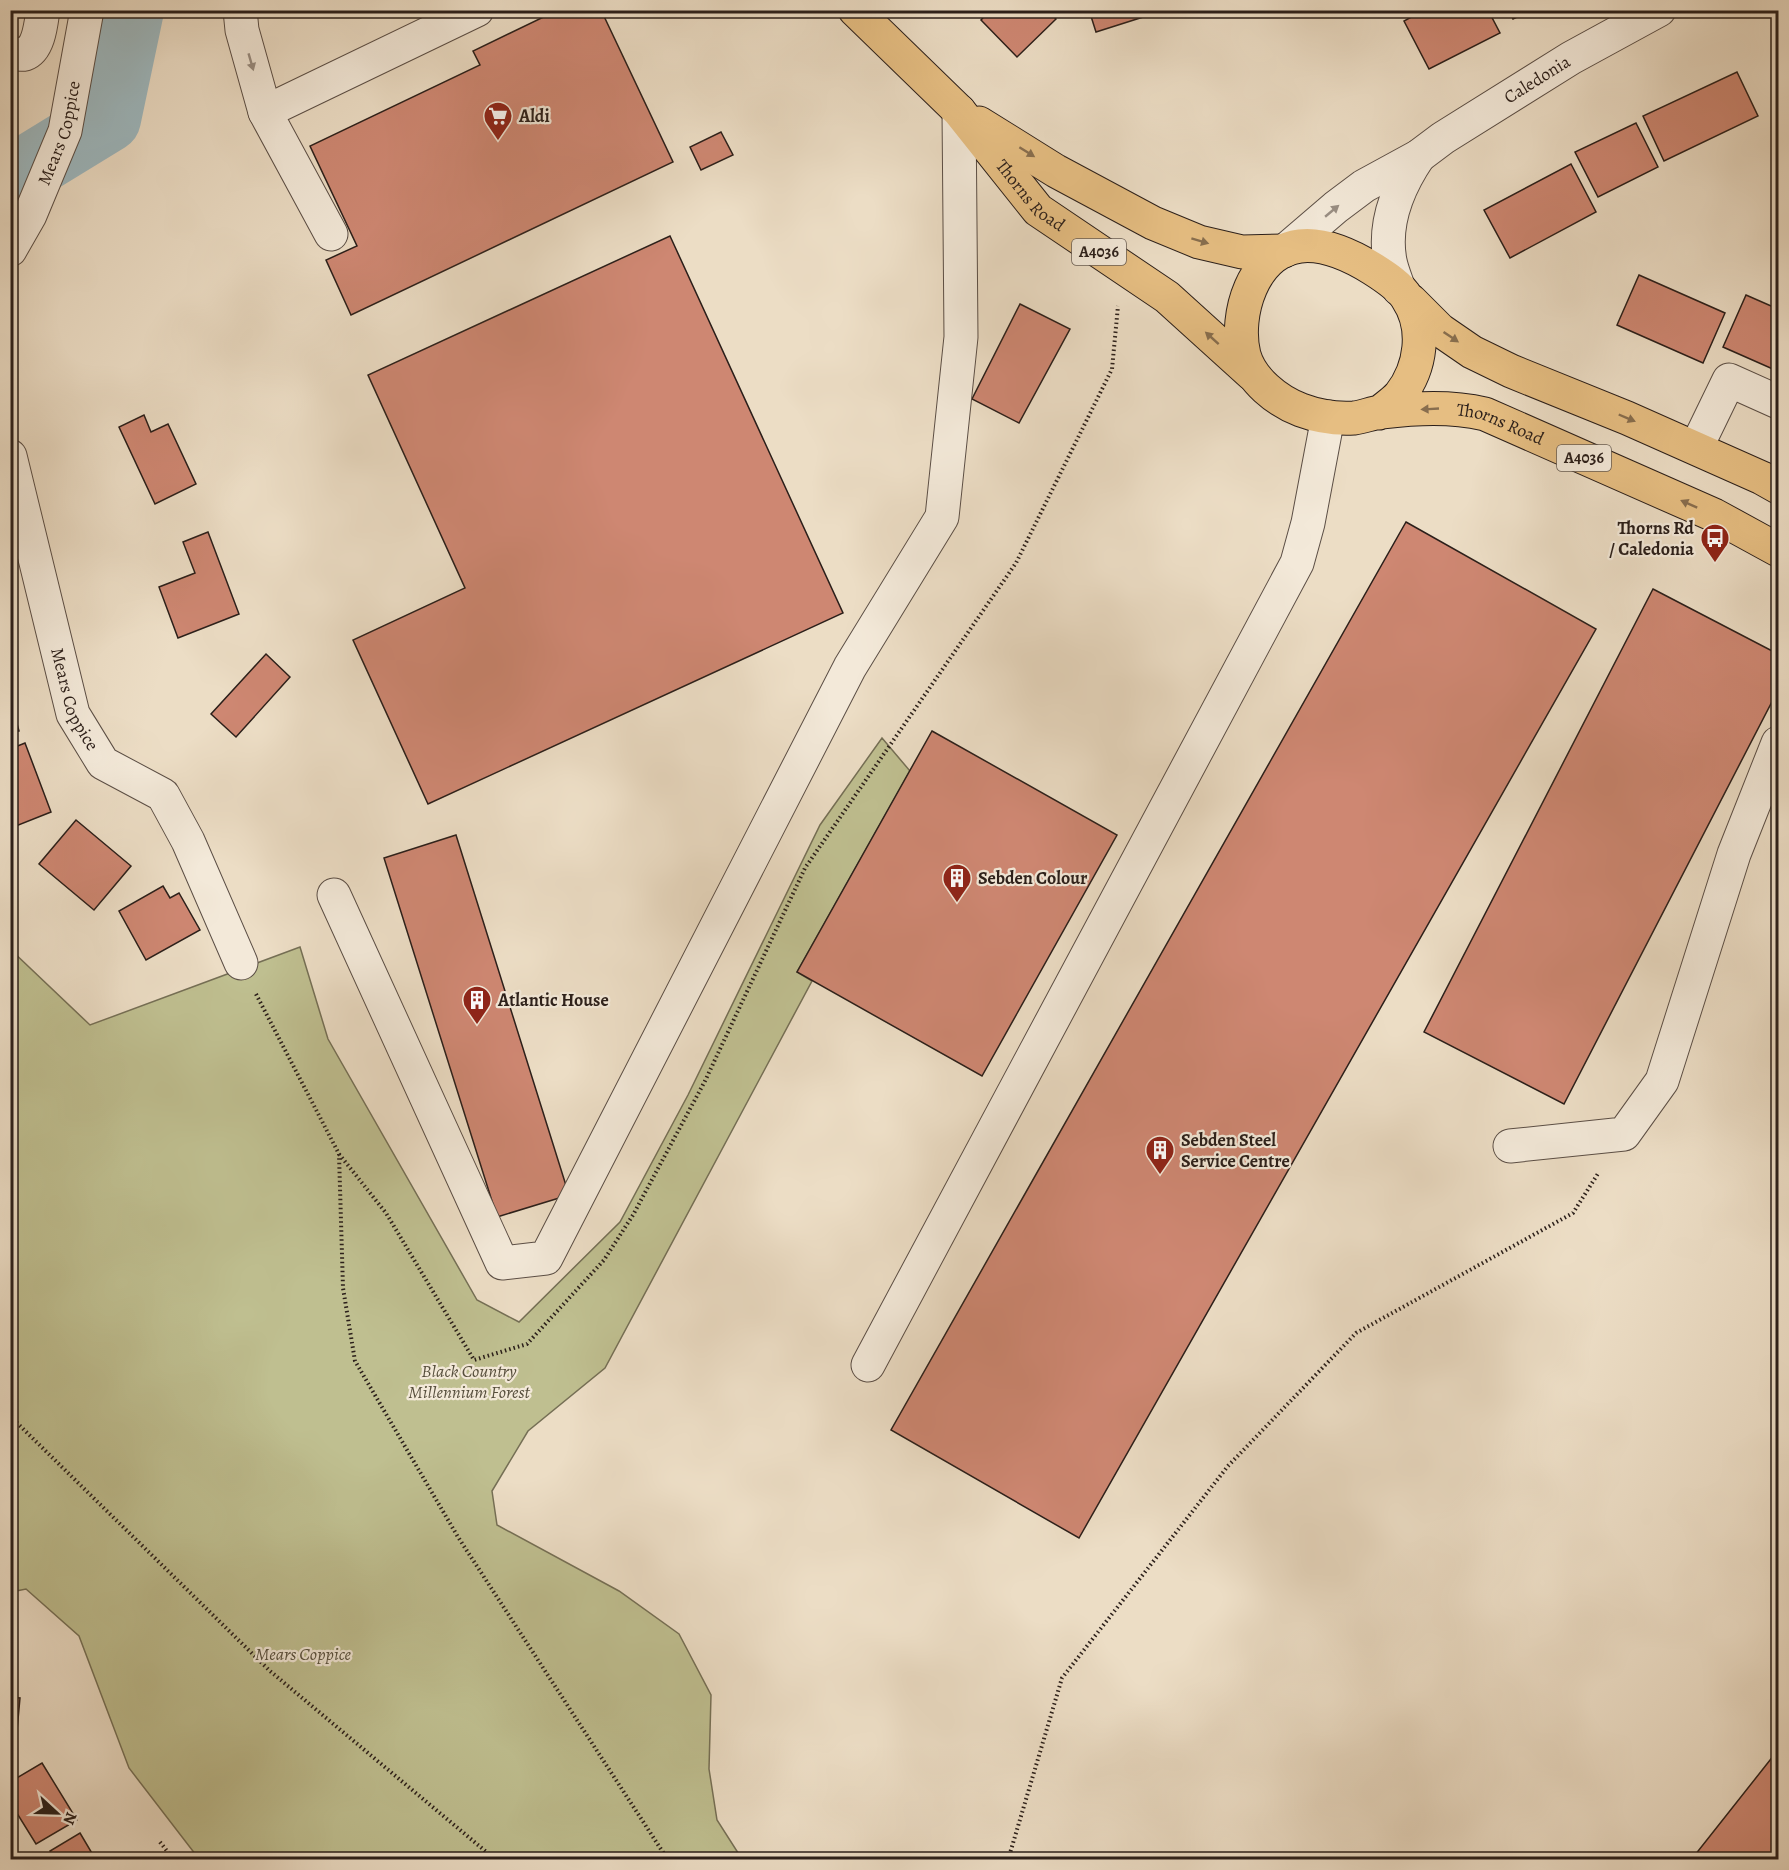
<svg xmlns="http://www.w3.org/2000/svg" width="1789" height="1870" font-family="Alegreya,serif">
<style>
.green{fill:#bfbf90;stroke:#756f55;stroke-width:1.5}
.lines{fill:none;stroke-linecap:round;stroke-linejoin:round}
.river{stroke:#9eb9c0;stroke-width:66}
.building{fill:#ce8772;stroke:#2b1f1a;stroke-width:1.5}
.minor-casing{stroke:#5b4e45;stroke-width:35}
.highway-casing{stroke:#2b1f1a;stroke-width:35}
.path{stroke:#2b1f1a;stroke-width:4;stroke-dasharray:1.5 3;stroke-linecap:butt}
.minor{stroke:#f3e9d9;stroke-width:33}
.highway{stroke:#e6be82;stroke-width:33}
.oneway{fill:#998e83}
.oneway2{fill:#886e4e}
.labels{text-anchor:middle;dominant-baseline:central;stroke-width:4.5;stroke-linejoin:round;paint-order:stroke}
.shield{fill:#f3e9d9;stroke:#675c53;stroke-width:1.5}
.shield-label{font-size:16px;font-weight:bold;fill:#2b1f1a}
.street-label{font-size:18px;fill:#2b1f1a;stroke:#f3e9d9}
.poi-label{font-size:18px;font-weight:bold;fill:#2b1f1a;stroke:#f3e9d9;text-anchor:start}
.park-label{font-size:18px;font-style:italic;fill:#574f3d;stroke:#f3e9d9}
</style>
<rect width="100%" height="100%" fill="#ecddc5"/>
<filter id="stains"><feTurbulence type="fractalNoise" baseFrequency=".00333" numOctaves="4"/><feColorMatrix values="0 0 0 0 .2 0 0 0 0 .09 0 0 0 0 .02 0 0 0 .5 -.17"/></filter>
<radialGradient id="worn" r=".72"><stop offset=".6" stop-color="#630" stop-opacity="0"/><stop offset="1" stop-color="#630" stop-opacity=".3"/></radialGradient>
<!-- green -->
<polygon class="green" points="882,738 910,771 797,972 812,981 605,1368 528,1431 492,1491 497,1525 619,1591 679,1634 711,1695 709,1769 717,1820 742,1859 199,1859 129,1768 79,1636 26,1589 11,1592 10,949 90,1025 300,947 328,1039 477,1300 519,1322 620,1222 688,1095 820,825"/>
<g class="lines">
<!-- river -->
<polyline class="river" points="10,179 108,119 131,10"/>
</g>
<!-- building -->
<g class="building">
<polygon points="558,10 601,10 673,162 351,315 326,260 357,246 310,146 480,65 473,51"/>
<polygon points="990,10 1048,10 1056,19 1017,57 981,20"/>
<polygon points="1089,10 1158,10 1159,12 1096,32"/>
<polygon points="1424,10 1488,10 1500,33 1429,69 1404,21"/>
<polygon points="1509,10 1532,10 1513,19"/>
<polygon points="1737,72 1758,116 1664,161 1643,116"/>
<polygon points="1636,123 1658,167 1598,197 1575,152"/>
<polygon points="721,132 733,155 701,170 690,147"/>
<polygon points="1571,164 1596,212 1510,258 1484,210"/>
<polygon points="670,236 843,613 428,804 353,640 465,588 368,375"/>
<polygon points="1639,275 1725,313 1703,363 1617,325"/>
<polygon points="1746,295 1778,309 1778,363 1775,370 1723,347"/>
<polygon points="1020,304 1070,329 1019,423 972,399"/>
<polygon points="144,415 151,432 168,424 196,484 155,504 119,427"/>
<polygon points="1406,522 1596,629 1079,1538 891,1430"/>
<polygon points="208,532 239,614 178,638 159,587 195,573 183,542"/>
<polygon points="1653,589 1778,654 1778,690 1564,1104 1424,1032"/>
<polygon points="266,654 290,677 236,737 211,714"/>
<polygon points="10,699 19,731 10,733"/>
<polygon points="932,731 1117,835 982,1076 797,972"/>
<polygon points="25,743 51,812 11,828 10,749"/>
<polygon points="76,820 131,866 94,910 39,864"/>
<polygon points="456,835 569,1195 497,1217 384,858"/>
<polygon points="163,886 170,898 179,893 200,930 146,960 119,911"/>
<polygon points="10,1697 20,1698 16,1741 10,1740"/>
<polygon points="1778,1750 1778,1860 1691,1860"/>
<polygon points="42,1763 77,1820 36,1844 10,1802 10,1782"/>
<polygon points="80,1833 96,1860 56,1860 50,1851"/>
</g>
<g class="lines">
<!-- minor casing -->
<g class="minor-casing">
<g id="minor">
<polyline points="240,10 242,30 265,112"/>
<path d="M10,53C15,54 21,55 25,54C39,49 41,23 43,10"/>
<polyline points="331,234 265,112 477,10"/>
<path id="s1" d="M1287,249L1336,207L1364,186L1419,156L1443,138L1571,58L1659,10"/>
<path id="s2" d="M10,250L30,215L65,131L87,10"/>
<path d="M1399,289C1396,280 1392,271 1390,261C1383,223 1398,187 1419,156"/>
<polyline points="1696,448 1729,380 1778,402"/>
<path id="s3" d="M10,456L73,714L103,763L163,795L188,841L241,963"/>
<polyline points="334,895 502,1263 546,1258 850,667 942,517 961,337 959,111"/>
<polyline points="1510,1146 1624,1134 1662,1081 1734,854 1778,743"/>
<polyline points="868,1365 1297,563 1308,523 1328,417"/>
</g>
</g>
<!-- highway casing -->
<g class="highway-casing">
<g id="highway">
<path id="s4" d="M855,10L959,111L1038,210L1167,297L1252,374"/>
<polyline points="979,123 1056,171 1153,223 1199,242 1242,252 1284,251"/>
<polyline points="1411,301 1440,330 1472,352 1511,371 1627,418 1762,478 1778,487"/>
<path id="s5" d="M1379,413C1386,407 1394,402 1400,395C1421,368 1427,328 1407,298C1400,286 1384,276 1373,269C1352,256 1325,243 1300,246C1253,252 1234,315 1244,355C1251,380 1277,401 1301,410C1317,416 1337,419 1354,418C1363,417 1372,413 1381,412C1417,408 1450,406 1485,414L1714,515L1778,550"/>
</g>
</g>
<!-- path -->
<g class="path">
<polyline points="256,994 339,1154 343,1288 355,1361 458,1537 668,1860"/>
<polyline points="339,1154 386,1213 474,1360 527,1344 604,1260 633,1215 705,1081 805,868 1016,563 1112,369 1118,306"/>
<polyline points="10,1416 270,1671 496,1860"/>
<polyline points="160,1842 174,1860"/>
<polyline points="1008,1860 1062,1678 1228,1466 1356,1333 1573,1213 1599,1172"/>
</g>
<!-- minor -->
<use href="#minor" class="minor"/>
<!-- highway -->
<use href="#highway" class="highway"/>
</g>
<!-- one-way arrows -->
<defs><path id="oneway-solid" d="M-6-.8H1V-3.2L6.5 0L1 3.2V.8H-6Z" transform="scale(1.5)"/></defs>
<g class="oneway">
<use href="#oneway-solid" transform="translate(251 62) rotate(74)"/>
<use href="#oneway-solid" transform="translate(1332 211) rotate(-40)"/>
</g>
<g class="oneway2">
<use href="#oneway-solid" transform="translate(1027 152) rotate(32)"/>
<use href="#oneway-solid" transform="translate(1200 241) rotate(17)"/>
<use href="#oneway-solid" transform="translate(1451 337) rotate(34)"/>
<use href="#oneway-solid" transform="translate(1212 338) rotate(-138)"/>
<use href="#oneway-solid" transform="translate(1430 409) rotate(177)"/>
<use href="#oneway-solid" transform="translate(1627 418) rotate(23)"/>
<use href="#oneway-solid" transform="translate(1689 504) rotate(-156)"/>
</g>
<!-- icons -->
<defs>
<g id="supermarket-pin" transform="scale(1.5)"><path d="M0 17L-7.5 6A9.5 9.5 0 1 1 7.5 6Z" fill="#8f2418" stroke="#f3e9d9"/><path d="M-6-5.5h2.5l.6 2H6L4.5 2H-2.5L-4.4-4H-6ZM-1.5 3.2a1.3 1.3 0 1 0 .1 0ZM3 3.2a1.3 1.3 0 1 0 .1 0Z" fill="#fff"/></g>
<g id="bus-pin" transform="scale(1.5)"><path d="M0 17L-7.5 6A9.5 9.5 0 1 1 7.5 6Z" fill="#8f2418" stroke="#f3e9d9"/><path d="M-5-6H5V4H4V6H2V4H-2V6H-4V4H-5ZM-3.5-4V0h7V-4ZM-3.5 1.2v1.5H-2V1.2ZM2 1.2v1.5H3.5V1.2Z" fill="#fff"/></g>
<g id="building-pin" transform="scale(1.5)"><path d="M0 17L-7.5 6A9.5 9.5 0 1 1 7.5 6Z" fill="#8f2418" stroke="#f3e9d9"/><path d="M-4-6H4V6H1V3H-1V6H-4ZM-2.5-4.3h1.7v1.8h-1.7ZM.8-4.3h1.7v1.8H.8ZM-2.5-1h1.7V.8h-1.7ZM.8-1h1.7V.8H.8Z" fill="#fff"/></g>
</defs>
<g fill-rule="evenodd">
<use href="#supermarket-pin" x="498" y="116"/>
<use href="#bus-pin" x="1715" y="538"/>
<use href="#building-pin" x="957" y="878"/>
<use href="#building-pin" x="477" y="1000"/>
<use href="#building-pin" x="1160" y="1150"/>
</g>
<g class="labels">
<!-- shield labels -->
<g class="shield">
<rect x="1072" y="239" width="54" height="26" rx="4.5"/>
<rect x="1557" y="445" width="54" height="26" rx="4.5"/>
</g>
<g class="shield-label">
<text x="1099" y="252">A4036</text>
<text x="1584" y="458">A4036</text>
</g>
<!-- street labels -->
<g class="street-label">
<text stroke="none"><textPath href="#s1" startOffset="303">Caledonia</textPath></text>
<text stroke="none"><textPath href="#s2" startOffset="128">Mears Coppice</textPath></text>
<text stroke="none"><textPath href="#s4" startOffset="256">Thorns Road</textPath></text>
<text stroke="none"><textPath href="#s5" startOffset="676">Thorns Road</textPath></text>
<text stroke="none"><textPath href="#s3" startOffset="252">Mears Coppice</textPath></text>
</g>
<!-- poi labels -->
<g class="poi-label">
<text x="519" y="116">Aldi</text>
<text x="1694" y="528" text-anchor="end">Thorns Rd<tspan x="1694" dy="21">/ Caledonia</tspan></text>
<text x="978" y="878">Sebden Colour</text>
<text x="498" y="1000">Atlantic House</text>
<text x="1181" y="1140">Sebden Steel<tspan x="1181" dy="21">Service Centre</tspan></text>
</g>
<!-- park labels -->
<g class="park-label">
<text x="469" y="1371">Black Country<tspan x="469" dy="21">Millennium Forest</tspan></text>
<text x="303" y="1654">Mears Coppice</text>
</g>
</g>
<!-- margin -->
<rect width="1789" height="1870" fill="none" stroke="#ecddc5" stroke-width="36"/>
<rect x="12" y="12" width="1765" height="1846" fill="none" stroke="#2b1f1a" stroke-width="3"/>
<rect x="18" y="18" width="1753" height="1834" fill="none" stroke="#2b1f1a" stroke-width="1.5"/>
<!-- north arrow -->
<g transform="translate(57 1813) rotate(112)" stroke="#f3e9d9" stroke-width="4.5" paint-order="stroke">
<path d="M0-4.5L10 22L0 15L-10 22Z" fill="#2b1f1a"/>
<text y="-9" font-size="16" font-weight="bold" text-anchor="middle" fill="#2b1f1a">N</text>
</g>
<rect width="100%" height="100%" filter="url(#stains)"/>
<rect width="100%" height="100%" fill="url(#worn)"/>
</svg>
